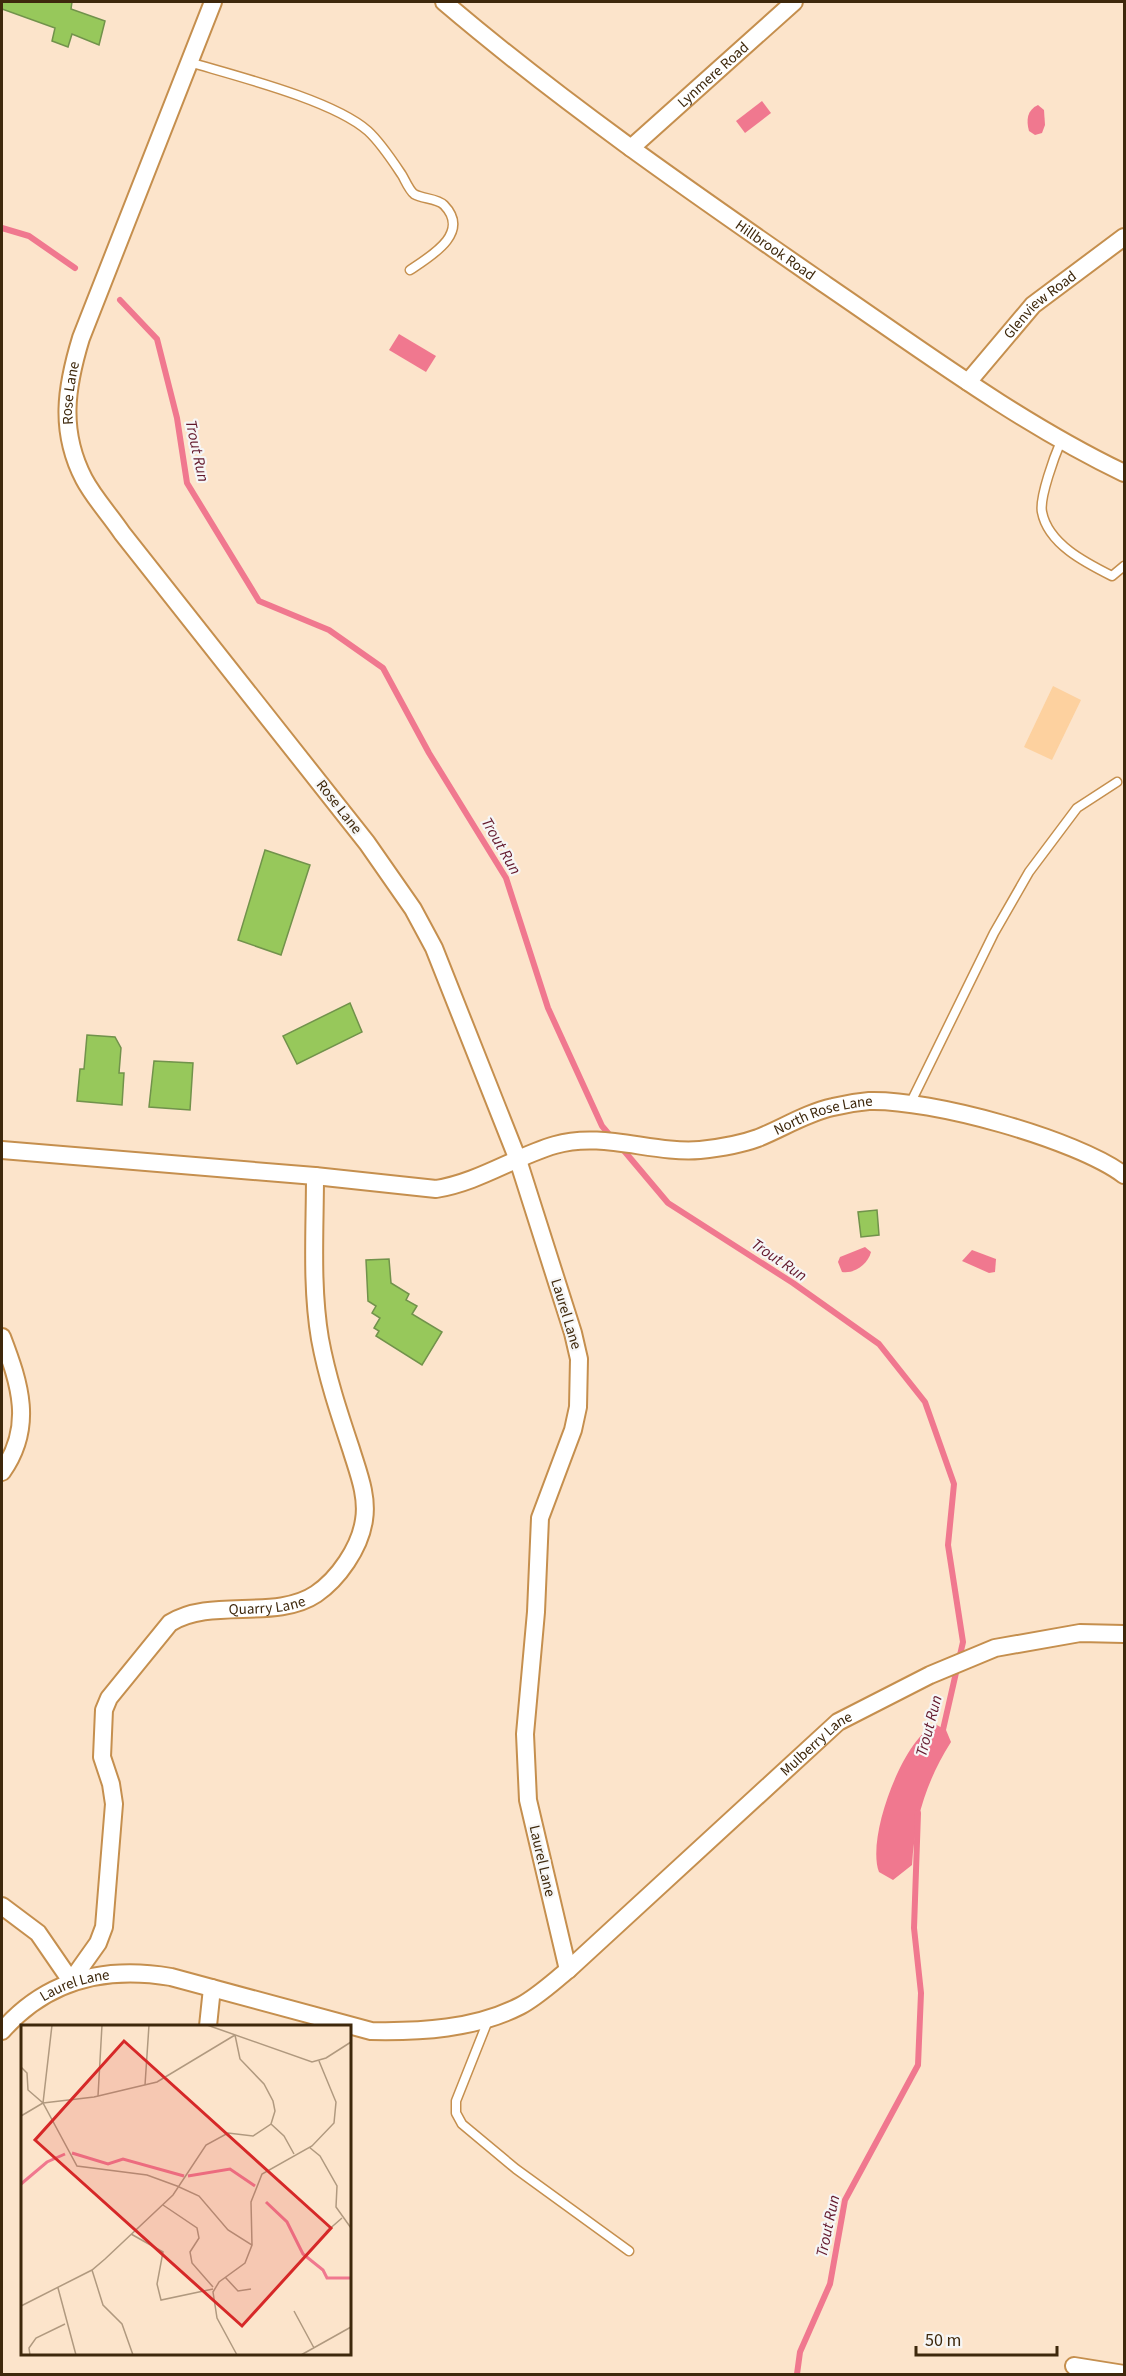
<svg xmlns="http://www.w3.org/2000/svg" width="1126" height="2376" font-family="'Source Sans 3',sans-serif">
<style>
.green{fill:#fdd19f}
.water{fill:#f0788f}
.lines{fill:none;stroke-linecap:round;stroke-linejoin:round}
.stream{stroke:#f0788f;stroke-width:6}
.building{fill:#97c85b;stroke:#71924b;stroke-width:1.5}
.lane-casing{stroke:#c58f4e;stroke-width:11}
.street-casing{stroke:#c58f4e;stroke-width:20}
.lane{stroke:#fff;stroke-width:8}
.street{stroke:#fff;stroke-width:16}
.labels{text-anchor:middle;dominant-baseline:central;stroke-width:4.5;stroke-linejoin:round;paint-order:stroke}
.street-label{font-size:15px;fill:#3e280c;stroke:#f6f6f6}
.water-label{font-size:16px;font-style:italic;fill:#62172b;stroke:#f6f6f6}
.inset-river{fill:none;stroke:#f0788f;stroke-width:3}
.inset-road{fill:none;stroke:#b0997f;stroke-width:1.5}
.view{fill:#d62828;fill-opacity:0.15;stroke:#d62828;stroke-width:3}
.inset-edge{fill:none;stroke:#3e280c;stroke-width:3}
</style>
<rect width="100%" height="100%" fill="#fce4cb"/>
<!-- green -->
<polygon class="green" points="1053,686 1081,700 1052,760 1024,747"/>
<!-- water -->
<g class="water">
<polygon points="762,101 771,113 745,133 736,121"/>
<path d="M1038,105L1044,110L1045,125L1042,133L1035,135L1029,131C1026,120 1027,110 1038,105Z"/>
<polygon points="399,334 436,356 426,372 389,350"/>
<path d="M865,1247L871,1252C868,1264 855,1274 842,1272L838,1262L840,1257Z"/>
<polygon points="972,1250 996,1259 995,1272 989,1273 962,1261"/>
<path d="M935,1724L946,1730L951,1742C926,1782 915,1818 912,1865L893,1880L879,1872C866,1838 902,1741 935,1724Z"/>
</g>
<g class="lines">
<!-- stream -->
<g class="stream">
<polyline points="2,228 29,236 75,268"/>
<polyline points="120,300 157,339 177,418 187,483 259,601 329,630 383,668 429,753 506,878 548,1008 602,1126 613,1139"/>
<polyline points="620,1146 668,1203 793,1283 879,1344 925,1402 954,1484 948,1545 963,1642 942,1734"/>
<polyline points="797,2374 800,2352 830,2284 845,2200 918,2065 921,1993 914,1928 918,1813"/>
</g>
</g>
<!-- building -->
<g class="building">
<polygon points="2,2 72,2 71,9 105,21 99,45 72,34 68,47 52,41 55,28 2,9"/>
<polygon points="265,850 310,865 281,955 238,940"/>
<polygon points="350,1003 362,1032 297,1064 283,1036"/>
<polygon points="87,1035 115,1037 121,1048 119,1073 124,1073 122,1105 77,1101 80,1069 84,1069"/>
<polygon points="154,1061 193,1063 190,1110 149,1107"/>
<polygon points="877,1210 879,1235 861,1237 858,1212"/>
<polygon points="389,1259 391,1283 409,1294 406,1300 417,1306 412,1314 442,1332 422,1365 376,1336 379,1331 374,1328 380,1318 372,1313 376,1306 368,1301 366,1260"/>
</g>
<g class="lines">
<!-- lane casing -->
<g class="lane-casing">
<g id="lane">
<path d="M189,62C236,76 333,100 368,131C381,143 392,160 402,175C405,180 409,190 414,194C422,199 437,198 444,205C471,233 431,256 410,270"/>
<path d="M1061,441C1055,455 1039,498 1042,512C1048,544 1086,563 1112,576L1124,566"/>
<polyline points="910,1104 994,933 1029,872 1077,808 1117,782"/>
<polyline points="489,2018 456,2101 456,2113 462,2124 516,2169 629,2251"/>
</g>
</g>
<!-- street casing -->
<g class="street-casing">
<g id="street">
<path id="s1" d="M444,2C565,105 696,195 826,285C923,351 1018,422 1124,473"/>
<path id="s2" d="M631,148L794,2"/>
<path id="s3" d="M968,382L1033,305L1124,237"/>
<path id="s4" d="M2,1150L315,1176L436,1189C479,1182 514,1157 555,1145C602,1131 653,1154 700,1150C719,1148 739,1145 758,1138C783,1128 806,1113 833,1107C845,1104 857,1102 869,1101C931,1099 1076,1139 1124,1175"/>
<path d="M2,1337C20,1384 34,1427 2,1472"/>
<polyline points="2,1906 38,1933 71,1981"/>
<path id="s5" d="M568,1970L838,1722L930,1675L995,1648L1080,1633L1124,1634"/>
<path id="s6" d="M71,1981L98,1943L104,1927L114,1804L111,1784L102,1757L104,1710L109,1698L170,1623C211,1597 276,1621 316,1594C338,1579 360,1548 364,1520C368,1496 358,1472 351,1449C339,1413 327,1377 320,1339C311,1286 315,1230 315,1176"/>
<polyline points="208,2026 212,1988"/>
<path id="s7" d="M2,2031C47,1979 106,1966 171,1977L371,2031C420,2032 475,2029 520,2006C537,1997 553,1982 568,1970L528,1800L525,1734L536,1612L540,1518L573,1430L578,1407L579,1359L573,1333L518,1160L434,948L413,909L367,843L122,533C110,515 94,498 84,479C59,431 66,387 81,338L213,2"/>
<polyline points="1074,2366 1124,2374"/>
</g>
</g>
<!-- lane -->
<use href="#lane" class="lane"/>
<!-- street -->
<use href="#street" class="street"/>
</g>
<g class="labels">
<!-- street labels -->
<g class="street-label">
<text stroke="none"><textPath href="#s2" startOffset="110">Lynmere Road</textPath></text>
<text stroke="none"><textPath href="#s1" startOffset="414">Hillbrook Road</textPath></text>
<text stroke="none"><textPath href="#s3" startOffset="106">Glenview Road</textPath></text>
<text stroke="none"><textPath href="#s7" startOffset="2340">Rose Lane</textPath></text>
<text transform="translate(339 807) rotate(52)">Rose Lane</text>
<text stroke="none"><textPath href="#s4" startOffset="838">North Rose Lane</textPath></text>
<text transform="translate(566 1314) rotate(73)">Laurel Lane</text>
<text stroke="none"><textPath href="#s6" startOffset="492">Quarry Lane</textPath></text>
<text stroke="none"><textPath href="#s5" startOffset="336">Mulberry Lane</textPath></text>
<text transform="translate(542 1861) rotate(77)">Laurel Lane</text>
<text stroke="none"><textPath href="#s7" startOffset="88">Laurel Lane</textPath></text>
</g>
<!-- water labels -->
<g class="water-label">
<text transform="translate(197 451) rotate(78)">Trout Run</text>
<text transform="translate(501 846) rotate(60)">Trout Run</text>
<text transform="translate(779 1260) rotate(34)">Trout Run</text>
<text transform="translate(929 1726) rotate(-75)">Trout Run</text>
<text transform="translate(828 2226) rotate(-78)">Trout Run</text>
</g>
</g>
<!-- overview -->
<g transform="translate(21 2025)">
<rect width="330" height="330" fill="#fce4cb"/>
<path class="inset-river" d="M51,128L87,139L102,134L163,151M167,151L209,144L234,161M0,159L26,137L44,129M245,177L266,197L282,229L302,245L306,253H330"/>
<path class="inset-road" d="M186,0L291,37L305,33L330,17M0,42L6,48L7,65L22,78L56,141L126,150L156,161L178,171L207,205L231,220L224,238L198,257L192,267L196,293L216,330M124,60L128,0M77,71L81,0M22,78L73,72L136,57L214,10M0,91L22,78L31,0M250,99L263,111L273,129M288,122L299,131L316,161L315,182L330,203M142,180L176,203L178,213L169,227L171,238L192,262M305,207L321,193M110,209L142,227L136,259L140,275L192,264M231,220L230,177L241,149L291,121L313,98L315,77L298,36M71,245L82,280L101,299L112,330M204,252L217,266L230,264M37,263L55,330M0,281L71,245L84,234L152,170L185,120L207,108L232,111L250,99L254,86L252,76L243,59L219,34L214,10M273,286L293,323M9,330L8,323L15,313L44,299M280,330L330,302"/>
<path class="view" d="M103,16L310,203L221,301L14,115Z"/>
<rect width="330" height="330" class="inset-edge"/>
</g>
<!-- border -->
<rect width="1126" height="2376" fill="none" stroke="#3e280c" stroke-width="6"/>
<!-- scale -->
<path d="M916 2346v9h141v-9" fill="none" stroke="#3e280c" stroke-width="3"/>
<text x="925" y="2346" font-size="18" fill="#3e280c" stroke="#f6f6f6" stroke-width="4.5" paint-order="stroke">50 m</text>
</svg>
